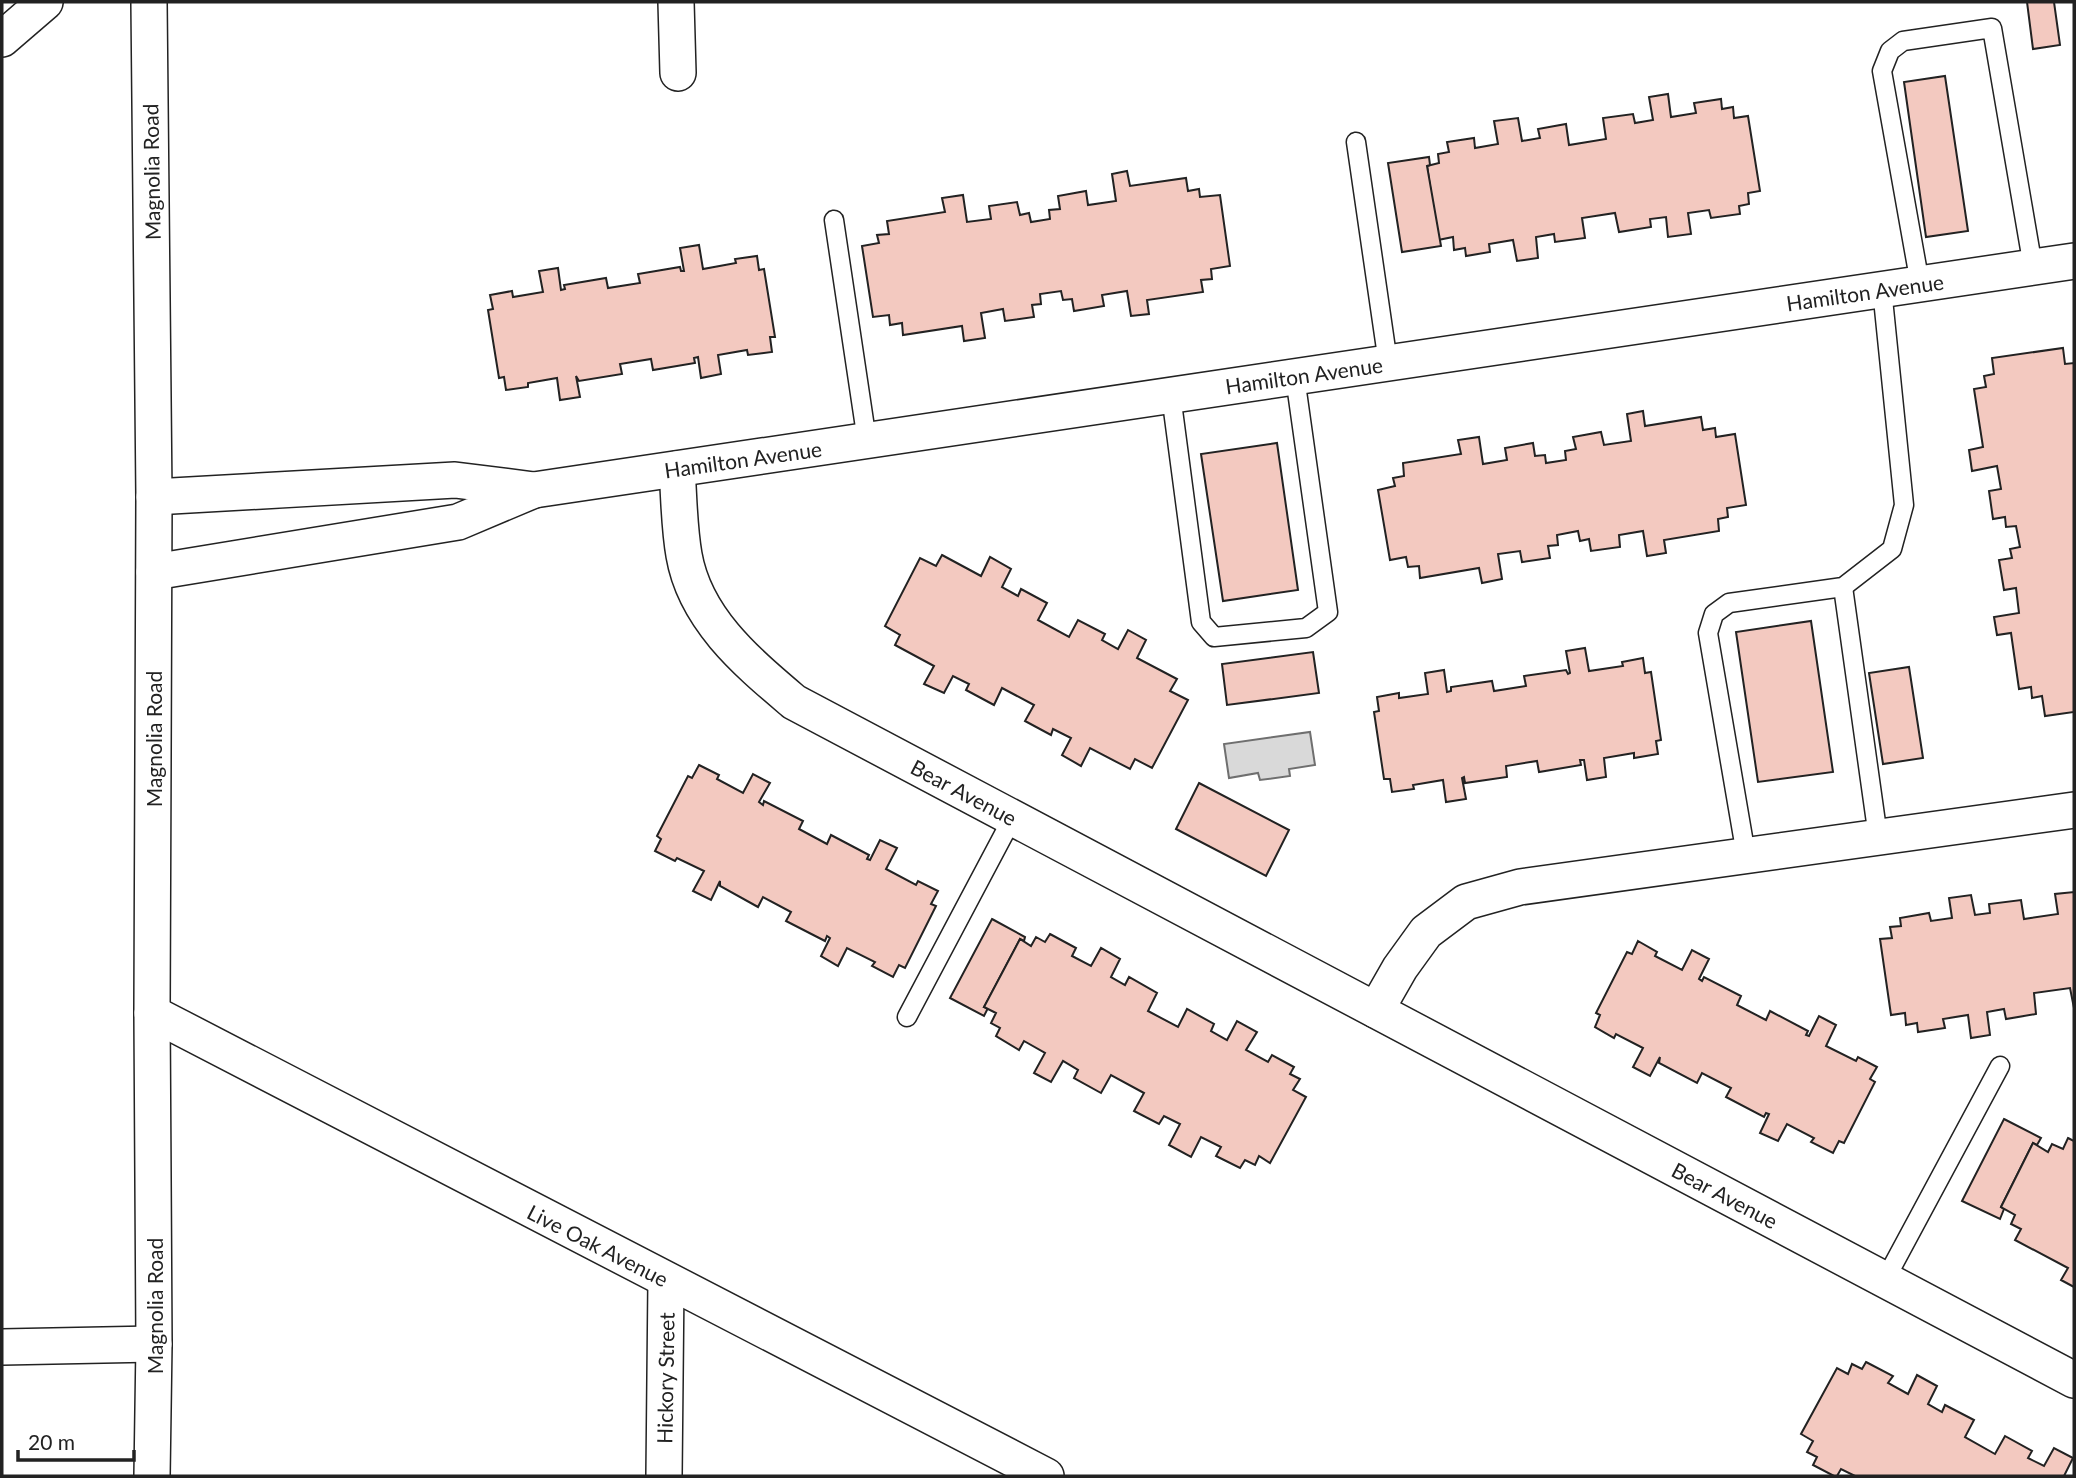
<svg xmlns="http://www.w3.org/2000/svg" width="2076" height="1478" font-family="Lato,sans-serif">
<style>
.water{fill:#d9d9d9;stroke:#6f6f6f;stroke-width:2}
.building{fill:#f3c9c0;stroke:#222;stroke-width:2}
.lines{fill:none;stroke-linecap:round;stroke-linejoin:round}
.service-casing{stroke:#222;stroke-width:21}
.minor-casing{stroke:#222;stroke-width:38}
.service{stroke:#fff;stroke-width:18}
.minor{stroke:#fff;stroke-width:35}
.labels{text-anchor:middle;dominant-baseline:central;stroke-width:5;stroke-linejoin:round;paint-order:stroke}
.street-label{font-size:21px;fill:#222;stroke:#fff}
</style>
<rect width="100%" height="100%" fill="#fff"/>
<!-- water -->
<polygon class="water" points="1310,732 1315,765 1289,769 1290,776 1260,780 1258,773 1229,778 1224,744"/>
<!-- building -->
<g class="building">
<polygon points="2027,2 2054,2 2060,45 2033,49"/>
<polygon points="1945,76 1968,231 1926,237 1904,82"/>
<polygon points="1668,94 1671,117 1696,113 1694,103 1721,99 1722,109 1733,107 1734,118 1748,116 1760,191 1748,193 1749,204 1739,206 1740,214 1711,218 1709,210 1688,213 1691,234 1668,237 1666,217 1650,219 1651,227 1619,232 1615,213 1582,218 1585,238 1555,242 1554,234 1536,237 1538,258 1517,261 1513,240 1489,244 1490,252 1466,256 1465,248 1454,250 1453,237 1438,240 1427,166 1439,163 1438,154 1449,152 1447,142 1474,138 1475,148 1498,144 1494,121 1518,118 1522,141 1540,138 1538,129 1566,124 1569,145 1606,139 1603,118 1633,114 1635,123 1653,120 1649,97"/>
<polygon points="1429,157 1430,165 1427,166 1441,246 1402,252 1388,163"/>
<polygon points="1127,171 1130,186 1186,178 1188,191 1199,189 1200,197 1220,195 1230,266 1211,269 1212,279 1201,280 1203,292 1147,300 1149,314 1131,316 1127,291 1102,295 1104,306 1074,311 1072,299 1063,300 1061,291 1040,294 1041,304 1032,305 1034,317 1005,321 1003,309 981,313 985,338 964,341 962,326 903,335 902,323 890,325 889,315 873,317 862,246 879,243 877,235 889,234 887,221 945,212 942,198 963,195 967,222 991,219 989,206 1017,202 1020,215 1029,213 1031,222 1050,219 1049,210 1060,209 1058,196 1086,191 1088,205 1116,201 1112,174"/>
<polygon points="699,245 703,269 736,263 735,259 757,256 759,270 764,269 775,337 770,337 772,352 748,355 747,350 718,355 721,374 701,378 698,357 694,358 695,363 653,370 651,359 620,364 622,374 579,381 576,376 580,397 560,400 557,378 528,383 528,387 506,390 504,377 499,378 488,310 493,309 490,295 512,291 513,297 543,292 539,271 558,268 561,290 565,289 564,285 606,278 608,288 640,283 638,274 680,267 681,271 684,271 680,248"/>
<polygon points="2063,348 2065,364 2074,363 2074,712 2045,716 2042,696 2032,698 2031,687 2019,689 2011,633 1997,635 1994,617 2019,613 2016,588 2004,590 1999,560 2012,558 2010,549 2020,547 2016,526 2006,527 2005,517 1993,519 1989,491 2001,489 1997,466 1972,471 1969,450 1983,447 1974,389 1986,387 1984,376 1994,374 1992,358"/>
<polygon points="1643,411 1645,426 1701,417 1703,430 1715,428 1716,437 1735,434 1746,505 1727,508 1728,517 1718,519 1719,531 1664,540 1666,553 1647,556 1643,531 1619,535 1620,547 1591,551 1589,539 1580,541 1578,531 1557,535 1558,545 1548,546 1550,558 1522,562 1520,551 1498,554 1502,579 1482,583 1479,568 1420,578 1419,566 1408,567 1406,557 1390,560 1378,490 1395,486 1393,478 1404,476 1403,463 1461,454 1458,440 1479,437 1483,464 1507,460 1505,448 1533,443 1535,456 1545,455 1546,463 1566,460 1565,451 1576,449 1573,437 1601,432 1604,445 1631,441 1627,414"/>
<polygon points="1277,443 1298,590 1223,601 1201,454"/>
<polygon points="942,555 981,576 990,557 1011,569 1002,587 1018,596 1021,589 1047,603 1038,620 1069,637 1078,620 1105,634 1102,640 1118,649 1128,630 1146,640 1137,658 1177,679 1170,691 1188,700 1152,768 1135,759 1130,769 1090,748 1081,766 1062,755 1071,738 1053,729 1051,735 1025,721 1034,705 1002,688 994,705 966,690 969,684 953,676 944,693 924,684 934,666 895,645 900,635 885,626 920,558 936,566"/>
<polygon points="1811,621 1833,772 1758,782 1736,632"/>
<polygon points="1585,648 1589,671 1623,666 1622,662 1643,658 1645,673 1651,672 1661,740 1656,741 1658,754 1634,758 1634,753 1604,758 1606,777 1587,780 1584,760 1580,760 1581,765 1539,772 1537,761 1506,766 1507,777 1465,783 1464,777 1462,778 1466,799 1446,802 1443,780 1413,785 1414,789 1392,792 1390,779 1384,779 1374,712 1379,711 1377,697 1399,693 1399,698 1428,694 1425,673 1444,670 1447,692 1451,691 1451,687 1492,681 1494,691 1526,686 1524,676 1566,670 1568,674 1570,673 1566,651"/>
<polygon points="1313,652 1319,693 1227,705 1222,664"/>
<polygon points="1909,667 1923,758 1883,764 1869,673"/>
<polygon points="699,765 719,775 717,779 743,793 753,774 770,783 759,802 763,805 764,801 803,821 799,829 827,844 831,835 869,855 867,859 870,860 880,840 897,848 886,869 916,885 918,881 938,891 931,904 936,906 905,968 899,965 893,977 872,966 875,962 847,948 838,966 821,956 830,938 827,936 825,941 786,921 791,912 763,897 758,907 720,886 720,881 711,900 693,891 704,871 677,858 675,861 655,851 661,839 657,836 688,776 692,778"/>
<polygon points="1199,783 1289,830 1266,876 1176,829"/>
<polygon points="2074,892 2074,1008 2070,988 2034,993 2036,1014 2006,1019 2004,1009 1987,1012 1990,1035 1971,1038 1968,1015 1943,1019 1945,1028 1918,1032 1917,1023 1906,1025 1905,1013 1891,1015 1880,939 1892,938 1890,927 1901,926 1900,918 1929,913 1931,921 1952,918 1949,898 1971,895 1975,915 1990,913 1989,904 2021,900 2024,919 2058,914 2055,894"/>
<polygon points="992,919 1025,937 1024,941 1020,939 984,1007 988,1008 984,1016 950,998"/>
<polygon points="1050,934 1076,948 1072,956 1091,966 1101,948 1120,959 1111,977 1125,985 1129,977 1157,993 1148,1011 1178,1027 1187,1009 1214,1024 1211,1031 1227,1040 1237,1021 1257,1032 1246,1050 1268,1062 1272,1055 1294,1067 1290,1074 1300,1079 1293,1090 1306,1097 1270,1163 1259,1156 1255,1165 1245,1160 1240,1168 1216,1156 1221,1147 1201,1137 1191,1157 1169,1145 1180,1124 1164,1116 1159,1124 1134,1111 1144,1093 1111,1075 1101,1093 1074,1078 1078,1070 1063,1061 1051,1082 1034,1073 1045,1053 1024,1041 1019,1050 996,1036 1000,1028 991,1023 996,1013 984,1007 1020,939 1031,946 1036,937 1045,942"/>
<polygon points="1638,941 1657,952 1655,956 1682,970 1692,950 1709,959 1699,979 1702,981 1704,977 1741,996 1737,1005 1766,1020 1770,1011 1808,1031 1806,1035 1809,1036 1819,1016 1836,1025 1826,1046 1856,1061 1858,1057 1877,1067 1870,1079 1875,1082 1844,1143 1839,1141 1833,1153 1811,1142 1814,1138 1787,1124 1778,1141 1760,1133 1769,1114 1766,1113 1764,1117 1726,1097 1731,1088 1702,1073 1697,1083 1659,1063 1660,1057 1650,1076 1633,1067 1643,1048 1616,1034 1614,1038 1595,1027 1600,1015 1596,1013 1627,952 1632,954"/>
<polygon points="2004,1119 2041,1138 2037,1145 2033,1143 2001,1207 2004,1209 2000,1219 1962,1201"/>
<polygon points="2068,1138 2074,1141 2074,1287 2061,1280 2068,1268 2015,1240 2021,1229 2011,1224 2015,1215 2001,1207 2033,1143 2048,1152 2052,1144 2063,1149"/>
<polygon points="1866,1362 1893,1376 1888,1383 1908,1394 1917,1375 1937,1386 1928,1404 1942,1412 1945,1405 1974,1420 1965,1437 1995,1454 2005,1436 2032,1451 2028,1458 2044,1466 2054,1448 2073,1458 2064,1476 1855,1476 1841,1469 1837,1476 1834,1476 1813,1465 1817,1457 1807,1452 1813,1441 1801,1434 1837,1368 1848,1374 1852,1364 1862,1369"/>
</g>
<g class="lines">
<!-- service casing -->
<g class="service-casing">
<g id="service">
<polyline points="1356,142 1388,363"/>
<polyline points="834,220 867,441"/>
<polyline points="1920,284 1882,71 1890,51 1903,41 1992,28 2033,267"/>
<polyline points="1171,395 1201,622 1214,637 1306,628 1328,612 1295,377"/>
<polyline points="1843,587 1878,837"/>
<polyline points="1746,855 1708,633 1714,614 1729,603 1843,587 1892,549 1904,505 1882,289"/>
<polyline points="907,1017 1013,817"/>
<polyline points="1885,1280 2000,1066"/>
</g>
</g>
<!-- minor casing -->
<g class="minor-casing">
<g id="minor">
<polyline points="149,2 154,497 152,1013 154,1344 152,1476"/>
<polyline points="676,2 678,73"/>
<polyline points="2,39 45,2"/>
<path d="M677,469C679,497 679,527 684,555C695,619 747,662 794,702L2074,1380"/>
<polyline points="534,490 2074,261"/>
<polyline points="154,572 458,522 534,490 455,480 154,497"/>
<polyline points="1376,1010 1400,968 1426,932 1466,902 1520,887 2074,810"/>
<polyline points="152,1013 1046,1476"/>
<polyline points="2,1347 154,1344"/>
<polyline points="664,1476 666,1280"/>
</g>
</g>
<!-- service -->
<use href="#service" class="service"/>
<!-- minor -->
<use href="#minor" class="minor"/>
</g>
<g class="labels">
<!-- street labels -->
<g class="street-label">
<text transform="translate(151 172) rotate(-91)">Magnolia Road</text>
<text transform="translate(1865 292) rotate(-8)">Hamilton Avenue</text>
<text transform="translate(1304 375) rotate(-8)">Hamilton Avenue</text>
<text transform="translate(743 459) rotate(-8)">Hamilton Avenue</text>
<text transform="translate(153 739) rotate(-90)">Magnolia Road</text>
<text transform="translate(964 792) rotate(28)">Bear Avenue</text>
<text transform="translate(1725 1195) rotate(28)">Bear Avenue</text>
<text transform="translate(598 1245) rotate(27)">Live Oak Avenue</text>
<text transform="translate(154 1306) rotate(-90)">Magnolia Road</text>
<text transform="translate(665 1378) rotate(-89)">Hickory Street</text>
</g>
</g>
<!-- border -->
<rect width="2076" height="1478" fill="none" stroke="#222222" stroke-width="7"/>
<!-- scale -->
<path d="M18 1450v10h116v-10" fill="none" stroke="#222222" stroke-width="3.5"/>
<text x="28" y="1450" font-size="21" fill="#222222" stroke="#ffffff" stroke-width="5" paint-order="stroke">20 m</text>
</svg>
